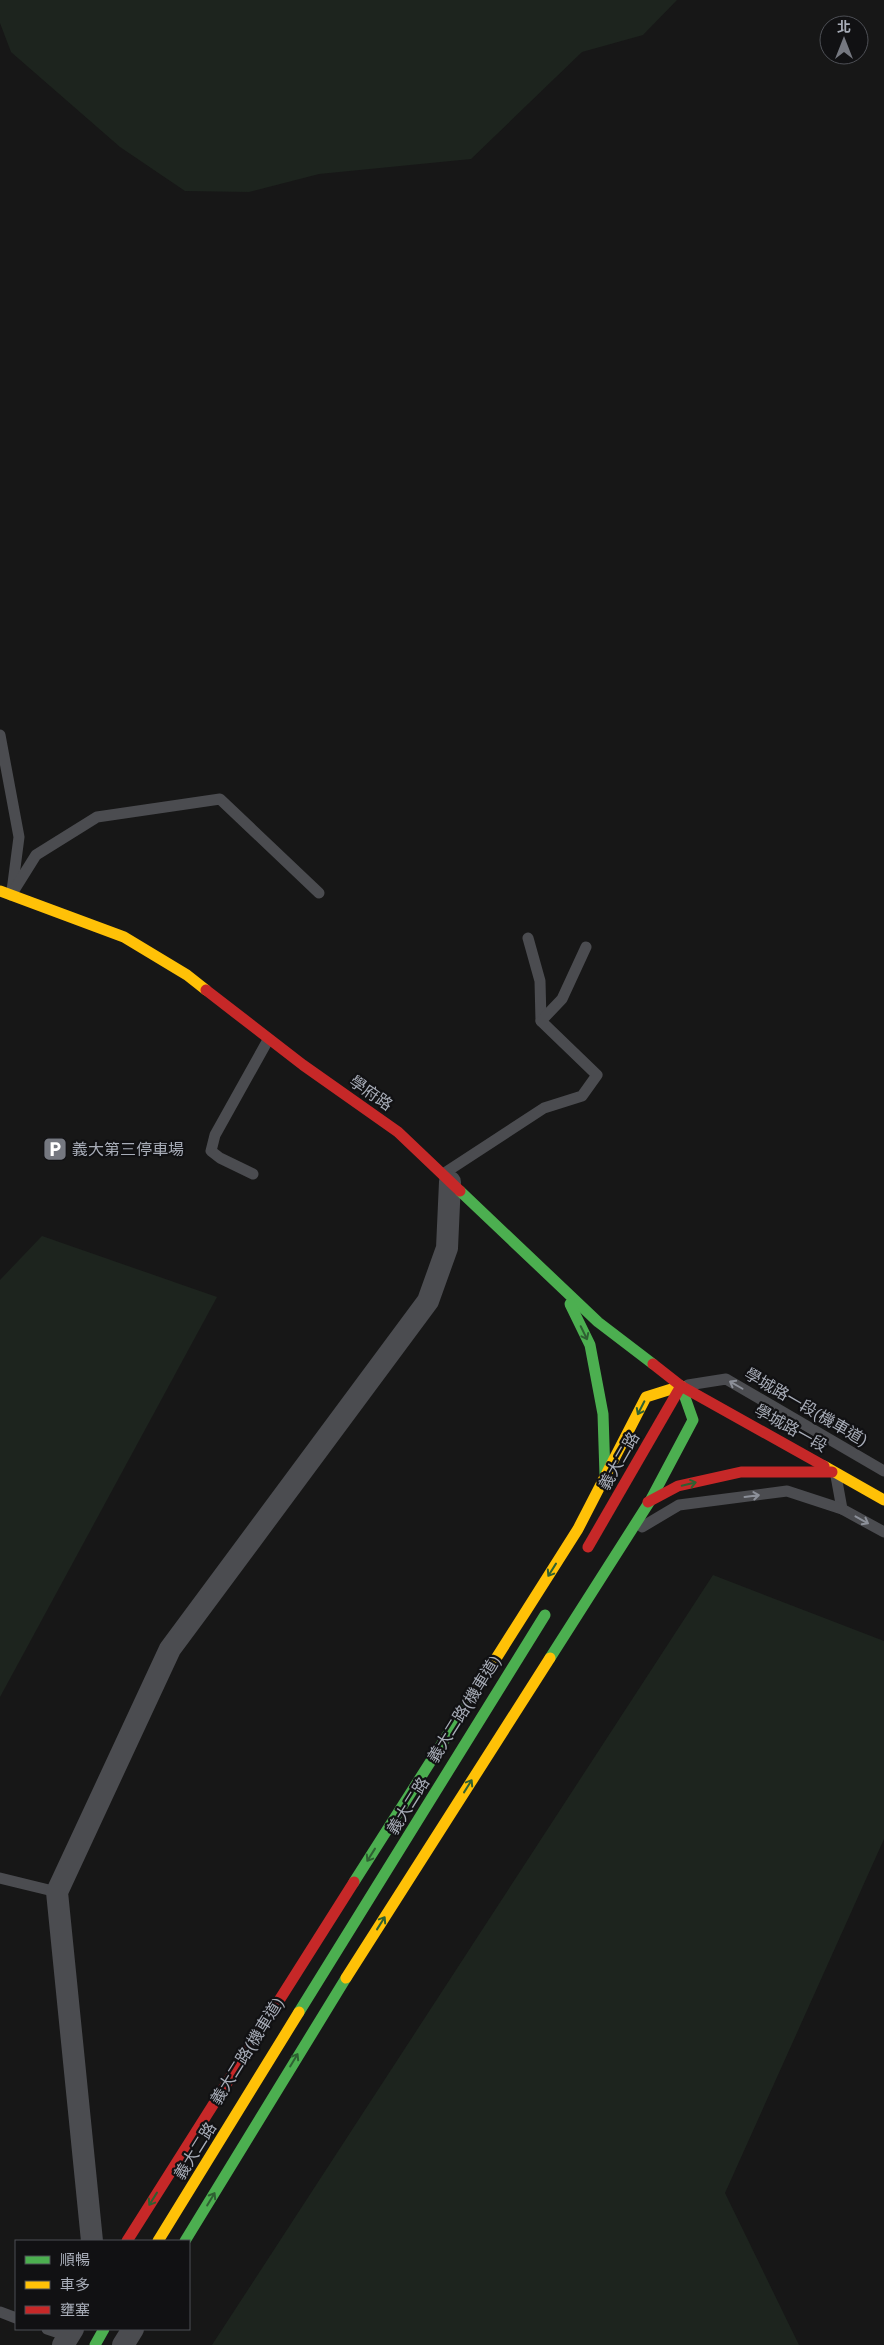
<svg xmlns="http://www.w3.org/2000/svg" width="884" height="2345" font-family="Helvetica,'Noto Sans TC',sans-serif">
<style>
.green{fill:#1d241e}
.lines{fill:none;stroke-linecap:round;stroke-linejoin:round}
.lane{stroke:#4b4c50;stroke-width:11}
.street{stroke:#4b4c50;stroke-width:22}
.fast{stroke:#4caf50;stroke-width:11}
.slow{stroke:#ffc107;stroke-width:11}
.jam{stroke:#c62828;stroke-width:11}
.oneway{stroke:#2e6032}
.oneway2{stroke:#8c9099}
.labels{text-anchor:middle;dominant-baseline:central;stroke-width:4.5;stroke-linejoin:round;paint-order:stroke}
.street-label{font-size:16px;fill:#a8adb8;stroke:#111113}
.poi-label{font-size:16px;fill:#a8adb8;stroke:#111113;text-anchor:start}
</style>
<rect width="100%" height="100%" fill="#171717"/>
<!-- green -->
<g class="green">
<polygon points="0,0 677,0 643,35 582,52 471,159 319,174 249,192 185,191 120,147 11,52 0,23"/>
<polygon points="42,1236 217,1297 0,1697 0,1280"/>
<polygon points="713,1575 884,1641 884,1839 725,2193 799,2345 212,2345"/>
</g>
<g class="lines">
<!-- lane -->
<g class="lane">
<polyline points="0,735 19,837 12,891"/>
<polyline points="11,895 36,855 97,817 220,799 319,893"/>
<polyline points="528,938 540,981 541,1021"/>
<polyline points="253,1174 220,1158 211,1151 215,1135 268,1040"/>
<polyline points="443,1174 544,1108 582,1096 597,1075 541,1021 562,999 586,947"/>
<polyline points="688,1385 726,1379 884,1471"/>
<polyline points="836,1476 842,1509 884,1532"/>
<polyline points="642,1527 679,1505 787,1491 842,1509"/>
<polyline points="0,1878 57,1892"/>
<polyline points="0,2312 16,2318"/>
<polyline points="47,2329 68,2336"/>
</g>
<!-- street -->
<g class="street">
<polyline points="92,2241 57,1892 170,1649 428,1301 447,1248 450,1182"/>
<polyline points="63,2345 73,2329"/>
<polyline points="123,2345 133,2329"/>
</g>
<!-- fast -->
<g class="fast">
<polyline points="460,1191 598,1322 653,1364"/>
<polyline points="570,1304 590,1345 603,1414 605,1475"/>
<polyline points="550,1658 650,1501 693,1420 681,1386"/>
<polyline points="354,1882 471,1698"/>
<polyline points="299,2012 545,1615"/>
<polyline points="185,2241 346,1978"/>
<polyline points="95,2345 104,2329"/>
</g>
<!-- slow -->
<g class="slow">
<polyline points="0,891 124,937 187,975 206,990"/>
<polyline points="824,1466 884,1500"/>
<polyline points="471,1698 578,1529 646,1397 681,1386"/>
<polyline points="346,1978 550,1658"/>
<polyline points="158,2241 299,2012"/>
</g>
<!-- jam -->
<g class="jam">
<polyline points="206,990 303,1065 398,1132 460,1191"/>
<polyline points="653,1364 681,1386 824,1466"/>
<polyline points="648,1502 678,1486 741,1472 832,1472"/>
<polyline points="588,1547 681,1386"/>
<polyline points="127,2241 354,1882"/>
</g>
</g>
<!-- one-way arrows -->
<defs><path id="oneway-shaft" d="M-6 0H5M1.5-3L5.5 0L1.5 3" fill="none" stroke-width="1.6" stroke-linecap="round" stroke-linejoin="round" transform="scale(1.25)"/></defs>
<g class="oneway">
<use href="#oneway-shaft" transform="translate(584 1333) rotate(64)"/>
<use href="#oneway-shaft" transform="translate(641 1408) rotate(117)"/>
<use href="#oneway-shaft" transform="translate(689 1484) rotate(-13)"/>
<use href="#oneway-shaft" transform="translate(552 1570) rotate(122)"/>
<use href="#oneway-shaft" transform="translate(468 1786) rotate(-58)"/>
<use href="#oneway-shaft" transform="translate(371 1855) rotate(122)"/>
<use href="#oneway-shaft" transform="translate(381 1923) rotate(-58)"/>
<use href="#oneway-shaft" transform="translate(294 2060) rotate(-59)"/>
<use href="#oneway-shaft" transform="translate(153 2199) rotate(122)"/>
<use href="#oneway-shaft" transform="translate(211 2199) rotate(-59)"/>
</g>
<g class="oneway2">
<use href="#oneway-shaft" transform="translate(736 1385) rotate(-150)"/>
<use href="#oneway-shaft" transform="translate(752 1496) rotate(-7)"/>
<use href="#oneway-shaft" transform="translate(862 1520) rotate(29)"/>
</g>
<!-- icons -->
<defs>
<g id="parking-square" transform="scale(1.25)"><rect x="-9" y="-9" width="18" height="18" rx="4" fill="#757880" stroke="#111113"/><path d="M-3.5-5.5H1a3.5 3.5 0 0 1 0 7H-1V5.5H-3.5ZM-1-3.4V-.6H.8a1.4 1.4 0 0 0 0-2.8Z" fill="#fff"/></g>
</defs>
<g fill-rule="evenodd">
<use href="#parking-square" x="55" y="1149"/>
</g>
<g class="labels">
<!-- street labels -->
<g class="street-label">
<text transform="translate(371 1093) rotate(35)">學府路</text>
<text transform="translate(806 1407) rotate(30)">學城路一段(機車道)</text>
<text transform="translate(791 1428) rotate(29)">學城路一段</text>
<text transform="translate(619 1461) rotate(-60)">義大二路</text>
<text transform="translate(464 1709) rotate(-58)">義大二路(機車道)</text>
<text transform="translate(408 1806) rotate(-58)">義大二路</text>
<text transform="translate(247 2051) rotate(-58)">義大二路(機車道)</text>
<text transform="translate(195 2151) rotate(-58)">義大二路</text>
</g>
<!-- poi labels -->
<g class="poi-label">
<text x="72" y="1149">義大第三停車場</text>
</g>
</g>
<!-- legend -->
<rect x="15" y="2240" width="175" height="90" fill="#111113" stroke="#4d4f55"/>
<rect x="25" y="2256" width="25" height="8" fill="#4caf50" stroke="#4d4f55"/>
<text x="60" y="2265" font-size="15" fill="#a8adb8">順暢</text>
<rect x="25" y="2281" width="25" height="8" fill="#ffc107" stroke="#4d4f55"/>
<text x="60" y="2290" font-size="15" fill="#a8adb8">車多</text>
<rect x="25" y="2306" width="25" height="8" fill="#c62828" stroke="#4d4f55"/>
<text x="60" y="2315" font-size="15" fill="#a8adb8">壅塞</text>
<!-- north arrow -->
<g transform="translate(844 40)"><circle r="24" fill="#111113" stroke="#4d4f55"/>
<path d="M0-4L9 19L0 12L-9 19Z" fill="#757880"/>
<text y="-8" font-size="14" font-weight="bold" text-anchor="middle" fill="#a8adb8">北</text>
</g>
</svg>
